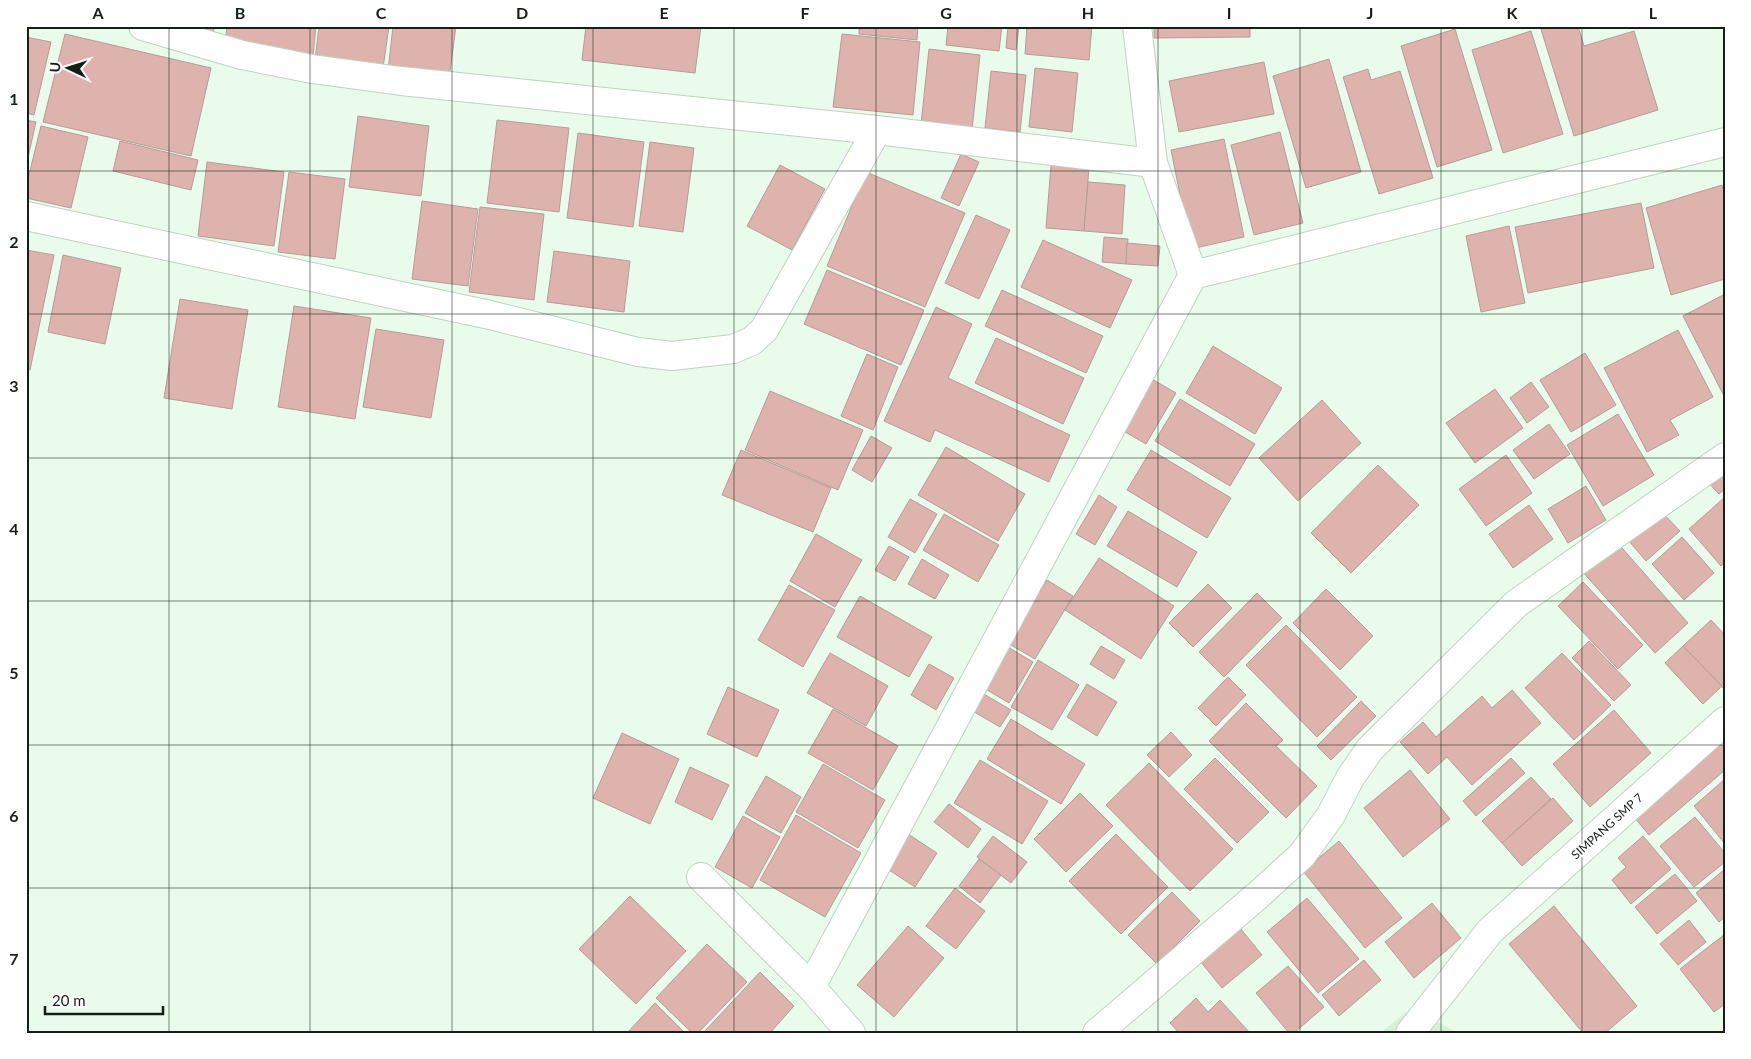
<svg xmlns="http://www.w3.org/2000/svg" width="1751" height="1059" font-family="Lato,sans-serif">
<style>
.built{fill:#d7f0da}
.building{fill:#deb3ad;stroke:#b59c99}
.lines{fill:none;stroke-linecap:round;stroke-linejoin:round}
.street-casing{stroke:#bfd2c2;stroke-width:30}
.street{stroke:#fff;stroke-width:28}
.grid{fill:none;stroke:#171e18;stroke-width:1;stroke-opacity:0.55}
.labels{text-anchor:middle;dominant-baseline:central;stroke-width:4;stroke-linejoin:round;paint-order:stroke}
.street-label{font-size:12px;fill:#171e18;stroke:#fff}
.neatline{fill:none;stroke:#171e18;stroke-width:2}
.grid-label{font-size:16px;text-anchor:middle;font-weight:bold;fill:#171e18}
</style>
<rect width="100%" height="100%" fill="#e9fceb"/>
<!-- built -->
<polygon class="built" points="1412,1008 1458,1033 1380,1033"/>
<!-- building -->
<g class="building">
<polygon points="194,26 215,26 213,32"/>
<polygon points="227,26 316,26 313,56 225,44"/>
<polygon points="319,26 389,26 383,68 315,60"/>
<polygon points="393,26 456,26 449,79 388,71"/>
<polygon points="586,26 701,26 695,73 582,60"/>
<polygon points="859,26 918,26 917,40 859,34"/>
<polygon points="948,26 1002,26 999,51 946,45"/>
<polygon points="1008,26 1019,26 1016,50 1006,48"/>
<polygon points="1027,26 1092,26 1089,60 1025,54"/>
<polygon points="1154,26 1250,26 1250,37 1154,38"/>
<polygon points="1540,26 1578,26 1584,46 1634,31 1658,110 1574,136"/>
<polygon points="1455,29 1492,150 1437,167 1401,46"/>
<polygon points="1531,31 1563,134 1503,153 1472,50"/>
<polygon points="65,34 211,68 191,156 43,122"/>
<polygon points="842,34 920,42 913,115 833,107"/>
<polygon points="26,37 51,42 34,115 26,113"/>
<polygon points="929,49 980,55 972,130 921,124"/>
<polygon points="1329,59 1361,172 1306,188 1273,76"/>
<polygon points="1264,62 1274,114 1179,132 1169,81"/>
<polygon points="1035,68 1078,73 1072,132 1029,127"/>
<polygon points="1368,69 1371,80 1400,71 1433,178 1379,194 1343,77"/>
<polygon points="991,71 1026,75 1020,132 985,128"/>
<polygon points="358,116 429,126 421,196 349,187"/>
<polygon points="26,120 36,122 26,166"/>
<polygon points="497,120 569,128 559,212 487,203"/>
<polygon points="41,126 88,137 71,208 26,198 26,187"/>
<polygon points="1280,132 1303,223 1254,235 1231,145"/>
<polygon points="578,133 644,142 633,227 567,218"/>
<polygon points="1224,139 1244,237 1191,249 1171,150"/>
<polygon points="120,141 198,160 191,190 113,171"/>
<polygon points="650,142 694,148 683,232 639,226"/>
<polygon points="961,154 979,162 959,206 941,198"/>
<polygon points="207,162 284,172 274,246 198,236"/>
<polygon points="780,165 825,189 792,250 747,226"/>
<polygon points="1051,165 1089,167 1084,231 1046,228"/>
<polygon points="289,172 345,179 335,259 278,252"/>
<polygon points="866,172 965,213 925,307 827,266"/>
<polygon points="1088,182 1125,185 1122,234 1084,231"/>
<polygon points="1722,185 1725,194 1725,279 1671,295 1646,208"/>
<polygon points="422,201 478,209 468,286 412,279"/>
<polygon points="1641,203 1654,268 1528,293 1515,227"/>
<polygon points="480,207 544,214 534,300 469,292"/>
<polygon points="976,215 1010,230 979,299 945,283"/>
<polygon points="1509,226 1525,303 1481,312 1466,236"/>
<polygon points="1104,237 1128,239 1126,264 1102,262"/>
<polygon points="1043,240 1132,280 1110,328 1021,287"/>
<polygon points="1127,243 1160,246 1158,266 1126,264"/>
<polygon points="26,250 54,255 30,370 26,369"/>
<polygon points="554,251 630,261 624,312 547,302"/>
<polygon points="63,255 121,268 105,344 48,332"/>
<polygon points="827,270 924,310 901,365 804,324"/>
<polygon points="1002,290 1103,336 1086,373 985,326"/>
<polygon points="1725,294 1725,398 1683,316"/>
<polygon points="180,299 248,310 232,409 164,398"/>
<polygon points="294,306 371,318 355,419 278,407"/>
<polygon points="936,307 972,324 948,378 1070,435 1049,482 935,430 930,442 884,421"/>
<polygon points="376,329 444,340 431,418 363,407"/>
<polygon points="1678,330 1713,397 1670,420 1679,435 1647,452 1604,368"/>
<polygon points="996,338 1084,378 1063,424 975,383"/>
<polygon points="1213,346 1282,388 1255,434 1186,393"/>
<polygon points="1585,353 1616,405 1571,432 1540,380"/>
<polygon points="867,354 898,367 873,430 841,416"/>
<polygon points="1150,378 1176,393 1146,444 1120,429"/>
<polygon points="1531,382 1549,407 1527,423 1510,398"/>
<polygon points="1495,389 1523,428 1475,463 1446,423"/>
<polygon points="770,391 863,430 838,490 745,450"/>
<polygon points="1180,399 1255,444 1230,486 1155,441"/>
<polygon points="1322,400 1361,443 1298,501 1259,458"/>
<polygon points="1618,414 1654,475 1603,506 1567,445"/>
<polygon points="1549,424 1570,454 1534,479 1513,450"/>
<polygon points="871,436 892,448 872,482 852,470"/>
<polygon points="946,447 1025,494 998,541 918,495"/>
<polygon points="741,450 831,488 813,532 722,495"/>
<polygon points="1151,450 1231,498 1207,538 1127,490"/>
<polygon points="1506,455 1532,493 1486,526 1459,489"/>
<polygon points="1725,460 1725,489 1719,494 1704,478"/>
<polygon points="1378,465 1419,505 1351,573 1311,533"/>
<polygon points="1586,486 1606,520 1568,543 1548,509"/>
<polygon points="1099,495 1117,507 1095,545 1076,534"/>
<polygon points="1725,497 1725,562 1721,566 1689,529"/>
<polygon points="910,499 937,514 915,553 888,537"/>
<polygon points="1529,505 1553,539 1513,568 1489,534"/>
<polygon points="1128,511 1197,552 1177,587 1107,546"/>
<polygon points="1661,511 1680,531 1646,561 1628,540"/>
<polygon points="944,514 999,545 978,582 923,550"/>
<polygon points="816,534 862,560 835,607 790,581"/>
<polygon points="1682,537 1714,573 1684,600 1652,564"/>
<polygon points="1615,540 1688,623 1655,653 1581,570"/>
<polygon points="889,546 909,557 895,581 875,570"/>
<polygon points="1099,558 1174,606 1141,659 1065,610"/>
<polygon points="922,559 949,575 935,599 908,584"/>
<polygon points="1047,580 1073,596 1035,659 1009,644"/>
<polygon points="1583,582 1643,645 1618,669 1558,606"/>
<polygon points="1208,584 1232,608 1193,647 1169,623"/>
<polygon points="789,585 835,610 803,667 758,640"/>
<polygon points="1326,589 1373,636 1340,670 1293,623"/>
<polygon points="1257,593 1282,618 1224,677 1199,652"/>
<polygon points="860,596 932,637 909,677 837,637"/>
<polygon points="1711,620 1725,635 1725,690 1683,646"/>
<polygon points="1286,625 1357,697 1317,737 1246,665"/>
<polygon points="1589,641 1631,685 1614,701 1572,658"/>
<polygon points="1006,646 1033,662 1009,703 982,687"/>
<polygon points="1101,646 1125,660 1114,679 1090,664"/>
<polygon points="1683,646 1722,686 1703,704 1665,663"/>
<polygon points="830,653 888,686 866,726 807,693"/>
<polygon points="1562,653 1611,705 1574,740 1525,688"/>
<polygon points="1038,660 1079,685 1052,730 1011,707"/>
<polygon points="929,664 954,678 936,710 911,695"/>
<polygon points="1228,677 1246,695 1216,726 1198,708"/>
<polygon points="1087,684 1117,702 1097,736 1067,717"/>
<polygon points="728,687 779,710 757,757 707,734"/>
<polygon points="1512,690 1541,723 1472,785 1447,757 1428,774 1400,742 1423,722 1436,737 1482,696 1492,708"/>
<polygon points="982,693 1011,710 1000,727 971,710"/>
<polygon points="1361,701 1376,716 1331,760 1317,746"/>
<polygon points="1246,703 1283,740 1276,746 1317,786 1286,818 1209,741"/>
<polygon points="833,709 898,746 873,790 808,753"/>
<polygon points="1614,710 1651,753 1590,807 1553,764"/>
<polygon points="1011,719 1085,764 1061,804 987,759"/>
<polygon points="1171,732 1192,755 1169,777 1147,755"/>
<polygon points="622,733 679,759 650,824 593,798"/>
<polygon points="1715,738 1725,749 1725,770 1649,835 1629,811"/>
<polygon points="1215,758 1269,812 1237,843 1184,789"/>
<polygon points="1511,758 1525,773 1476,816 1463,801"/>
<polygon points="980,760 1048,801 1022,844 954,803"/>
<polygon points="1149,763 1233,849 1190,891 1106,805"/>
<polygon points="823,764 885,800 858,848 796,812"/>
<polygon points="690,767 729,785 712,820 675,802"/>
<polygon points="1410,770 1450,819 1403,857 1364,808"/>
<polygon points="766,776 801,797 781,833 745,813"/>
<polygon points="1531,777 1551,799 1502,843 1482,821"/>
<polygon points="1725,779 1725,844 1694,806"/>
<polygon points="1080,793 1113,826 1066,872 1034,839"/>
<polygon points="1553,798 1573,821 1522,866 1502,843"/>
<polygon points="949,804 981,829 968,848 934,822"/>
<polygon points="796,815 861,853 825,917 760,880"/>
<polygon points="743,816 780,837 752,888 715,867"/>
<polygon points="1695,817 1725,853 1725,862 1694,887 1660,846"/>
<polygon points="908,834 937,853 915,887 886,868"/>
<polygon points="1116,834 1168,887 1121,934 1069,881"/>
<polygon points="993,836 1027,862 1011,883 977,857"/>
<polygon points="1643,836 1671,869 1631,904 1612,880 1626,867 1618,858"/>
<polygon points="1339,841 1402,918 1365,948 1303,871"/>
<polygon points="979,859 1001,875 980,903 959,886"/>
<polygon points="1725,869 1725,917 1719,922 1696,893"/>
<polygon points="1675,874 1697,901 1657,934 1635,907"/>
<polygon points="955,888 985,911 956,949 926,926"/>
<polygon points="1172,892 1200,921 1157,964 1128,935"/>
<polygon points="630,896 686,951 636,1004 579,949"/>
<polygon points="1307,898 1359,959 1318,993 1267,932"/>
<polygon points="1432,903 1461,938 1414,978 1385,942"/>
<polygon points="1554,906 1637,1006 1605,1033 1583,1033 1509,944"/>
<polygon points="1689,920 1706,942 1678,965 1660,944"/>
<polygon points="908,926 944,958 894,1017 857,985"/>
<polygon points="1240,928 1262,955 1222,988 1200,961"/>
<polygon points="1725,934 1725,1004 1714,1012 1680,969"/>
<polygon points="707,944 747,982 698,1033 692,1033 656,998"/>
<polygon points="1364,960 1381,980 1339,1016 1322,995"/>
<polygon points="1288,966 1324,1007 1294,1033 1289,1033 1256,993"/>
<polygon points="760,972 794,1006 770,1033 703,1033"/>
<polygon points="1196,998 1208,1012 1220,1000 1250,1033 1179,1033 1170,1023"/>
<polygon points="655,1003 685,1033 627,1033"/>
</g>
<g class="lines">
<!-- street casing -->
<g class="street-casing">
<g id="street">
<polyline points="143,26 242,55 312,69 401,81 877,130 1153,163"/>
<polyline points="1137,26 1153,163 1193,275"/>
<polyline points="26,216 490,315 638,352 672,356 733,349 752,341 764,330 877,130"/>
<polyline points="701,877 811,987 851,1033"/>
<polyline points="811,987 1193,275 1725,142"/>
<polyline points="1097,1033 1257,896 1302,855 1331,815 1350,778 1370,749 1516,604 1725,457"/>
<polyline points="1410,1033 1490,931 1725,721"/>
</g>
</g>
<!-- street -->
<use href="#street" class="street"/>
</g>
<!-- grid -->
<path class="grid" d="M169,26V1033M310,26V1033M452,26V1033M593,26V1033M734,26V1033M876,26V1033M1017,26V1033M1158,26V1033M1300,26V1033M1441,26V1033M1582,26V1033M26,171H1725M26,314H1725M26,458H1725M26,601H1725M26,745H1725M26,888H1725"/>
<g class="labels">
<!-- street labels -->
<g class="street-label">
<text transform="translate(1607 826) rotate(-42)">SIMPANG SMP 7</text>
</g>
</g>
<!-- border -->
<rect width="1751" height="1059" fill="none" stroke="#ffffff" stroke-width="55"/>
<!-- north arrow -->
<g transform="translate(68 68) rotate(274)" stroke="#ffffff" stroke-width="4" paint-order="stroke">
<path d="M0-4L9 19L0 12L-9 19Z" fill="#171e18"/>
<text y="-8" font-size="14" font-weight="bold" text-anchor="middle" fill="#171e18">U</text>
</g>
<!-- scale -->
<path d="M45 1006v8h118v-8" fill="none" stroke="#171e18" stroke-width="2.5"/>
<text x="52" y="1006" font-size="15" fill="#171e18" stroke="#ffffff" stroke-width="4" paint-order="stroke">20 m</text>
<rect x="28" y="28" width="1696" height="1004" class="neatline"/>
<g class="grid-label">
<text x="98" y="19">A</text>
<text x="240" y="19">B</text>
<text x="381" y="19">C</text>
<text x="522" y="19">D</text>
<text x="664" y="19">E</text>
<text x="805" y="19">F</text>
<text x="946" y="19">G</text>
<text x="1088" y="19">H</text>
<text x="1229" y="19">I</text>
<text x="1370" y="19">J</text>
<text x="1512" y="19">K</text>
<text x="1653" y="19">L</text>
<text x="14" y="105">1</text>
<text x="14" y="248">2</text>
<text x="14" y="392">3</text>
<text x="14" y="535">4</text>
<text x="14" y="679">5</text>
<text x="14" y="822">6</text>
<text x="14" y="965">7</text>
</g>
</svg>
